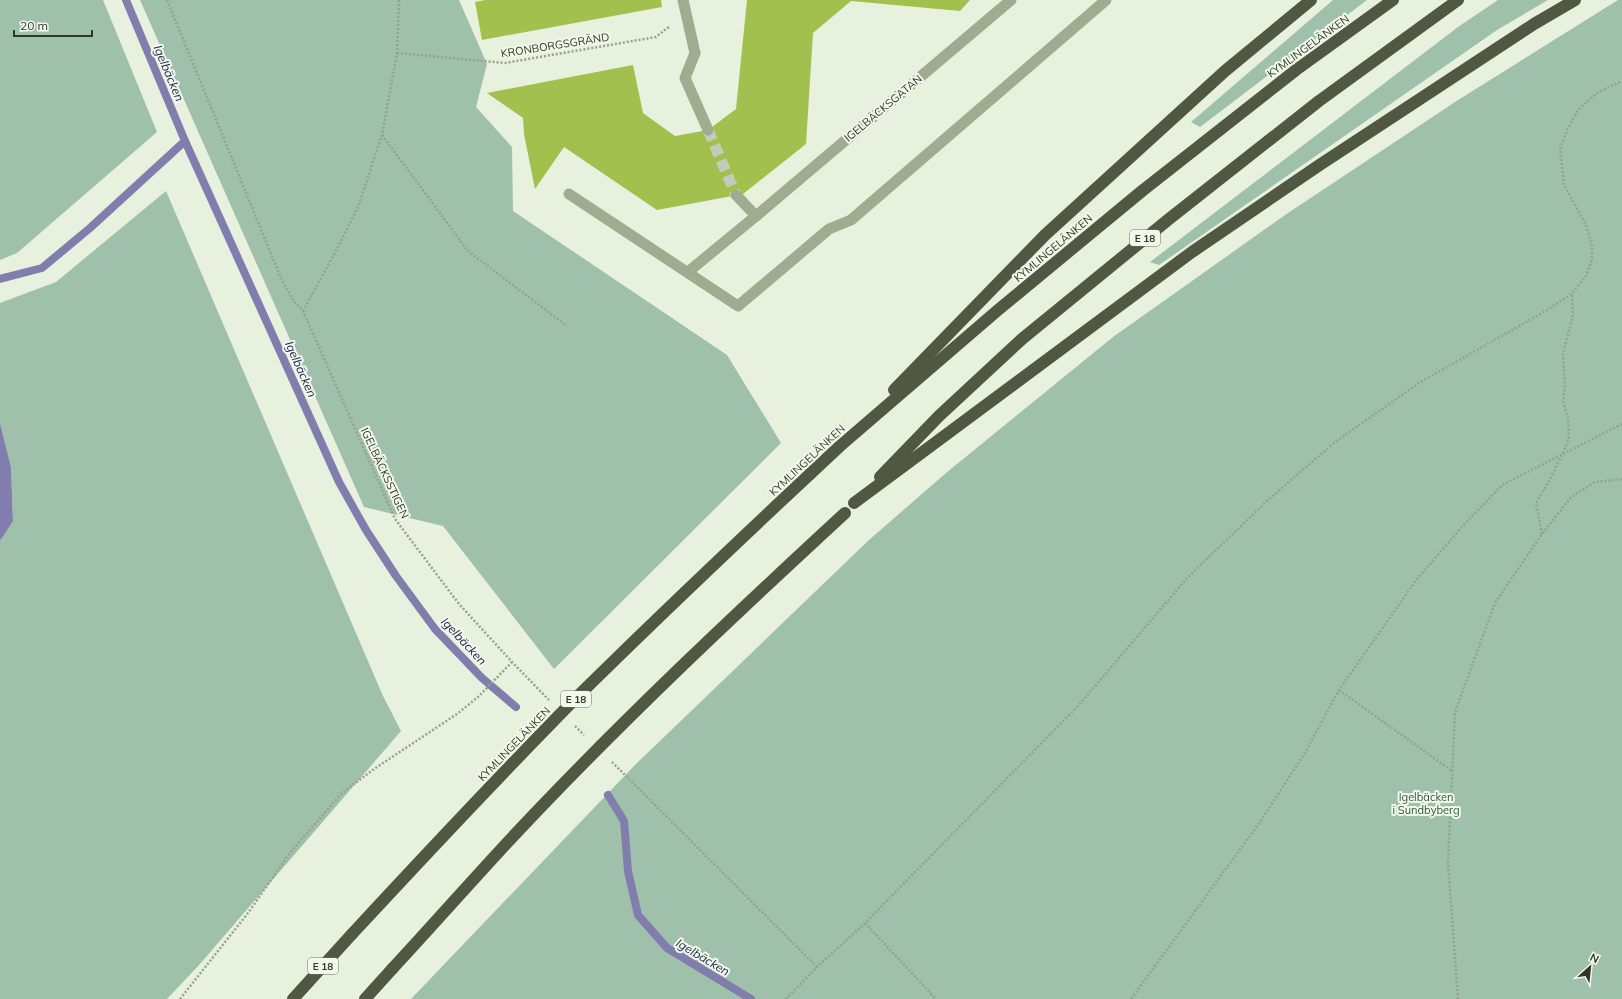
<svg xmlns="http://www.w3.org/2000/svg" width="1622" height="999" font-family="Mulish,sans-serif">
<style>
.green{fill:#9fc0aa}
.water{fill:#817ead}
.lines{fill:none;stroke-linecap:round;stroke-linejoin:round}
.stream{stroke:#817ead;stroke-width:8}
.building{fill:#a2c04d}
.minor-tunnel{stroke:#c3ccba;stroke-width:11;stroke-dasharray:11 5.5;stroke-linecap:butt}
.path{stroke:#96a386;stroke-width:2.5;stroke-dasharray:2 2;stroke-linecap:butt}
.service{stroke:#a0ac90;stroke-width:11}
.minor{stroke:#a0ac90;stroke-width:11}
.motorway{stroke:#505841;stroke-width:12}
.motorway-bridge{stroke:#505841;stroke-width:12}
.labels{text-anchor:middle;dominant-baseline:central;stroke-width:4;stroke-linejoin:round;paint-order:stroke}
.shield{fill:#f1f9ea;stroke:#6c7163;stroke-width:1}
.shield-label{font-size:10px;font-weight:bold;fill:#333729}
.street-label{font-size:11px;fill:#333729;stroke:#f1f9ea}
.park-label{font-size:11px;fill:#2e543d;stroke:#f1f9ea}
.water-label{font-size:12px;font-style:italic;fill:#252157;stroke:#f1f9ea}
</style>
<rect width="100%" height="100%" fill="#e7f1de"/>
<!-- green -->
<g class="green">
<polygon points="0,0 103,0 157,132 17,253 0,260"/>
<polygon points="140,0 459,0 487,64 476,107 512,147 513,211 727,355 781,443 554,669 443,526 364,507"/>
<polygon points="1333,0 1367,0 1200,127 1191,122"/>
<polygon points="1498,0 1548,0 1497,30 1159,265 1150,262 1458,27"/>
<polygon points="1618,0 1622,0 1622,999 411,999 636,764 869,540 946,473 1113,337 1285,215 1455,102"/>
<polygon points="166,191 383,696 401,731 200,964 167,999 0,999 0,541 13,520 11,467 0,423 0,303 56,282"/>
</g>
<!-- water -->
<polygon class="water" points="0,423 11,467 13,521 0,541"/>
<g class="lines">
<!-- stream -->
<g class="stream">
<polyline points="126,0 185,141 339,482 366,530 396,576 435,629 482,678 516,707"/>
<polyline points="0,279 42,268 90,228 185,141"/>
<polyline points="608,795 624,821 628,871 638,915 667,948 751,999"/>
</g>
</g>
<!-- building -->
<g class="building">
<polygon points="485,0 661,0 662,7 482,40 475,2"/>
<polygon points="747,0 970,0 960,11 851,1 813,33 806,144 743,194 657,210 564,147 535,189 524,134 523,118 487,93 633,65 643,113 675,136 708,130 736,109"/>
</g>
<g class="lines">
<!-- minor-tunnel -->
<polyline class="minor-tunnel" points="708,130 736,195"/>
<!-- path -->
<g class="path">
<polyline points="167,0 281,278 293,300 303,311 395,519 459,604 512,662 549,700"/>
<polyline points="397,53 505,63 656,37 670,26"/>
<polyline points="382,135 468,251 567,326"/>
<polyline points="303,311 338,247 358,207 382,135 397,53 399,0"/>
<polyline points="1542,534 1536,503 1549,481 1565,449 1569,436 1568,418 1563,402 1565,386 1563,354 1573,315 1572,294"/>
<polyline points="1339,690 1452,771"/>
<polyline points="575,726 584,735"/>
<polyline points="612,762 817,967"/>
<polyline points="865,923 936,999"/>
<polyline points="180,999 248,913 289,854 341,794 374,769 457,714 478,697 512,662"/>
<polyline points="786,999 817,967 865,923 1078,706 1188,577 1268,500 1335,442 1419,383 1549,309 1572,293 1586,276 1592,259 1592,245 1585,223 1564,185 1560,149 1567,130 1578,110 1597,93 1622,81"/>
<polyline points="1131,999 1260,822 1306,751 1339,690 1417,579 1461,528 1502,485 1622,424"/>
<polyline points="1458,999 1448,863 1455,712 1495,603 1542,534 1571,497 1595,482 1622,479"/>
</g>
<!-- service -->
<g class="service">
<polyline points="683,0 695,53"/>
<polyline points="569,194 738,306 829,229 851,220 1106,0"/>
<polyline points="688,272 756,216"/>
</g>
<!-- minor -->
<g class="minor">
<polyline points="695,53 685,78 708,130"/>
<polyline points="736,195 756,216 1011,0"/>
</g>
<!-- motorway -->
<g class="motorway">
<polyline points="894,390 1045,235 1225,71 1311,0"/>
<polyline points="810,474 840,446 998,310 1142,191 1296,70 1393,0"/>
<polyline points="880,477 939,416 1022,339 1169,219 1319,101 1458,0"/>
<polyline points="854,503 1192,252 1318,166 1534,24 1575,0"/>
<polyline points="293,999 352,934"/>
<polyline points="365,999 393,968"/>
</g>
<!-- motorway-bridge -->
<g class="motorway-bridge">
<path d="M352,934C427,853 502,773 579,695C655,620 732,547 810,474"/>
<path d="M393,968C431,927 468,885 506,844C614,728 729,620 845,513"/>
</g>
</g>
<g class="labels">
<!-- shield labels -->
<g class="shield">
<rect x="1130" y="230" width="30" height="16" rx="3"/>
<rect x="561" y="691" width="30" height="16" rx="3"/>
<rect x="308" y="958" width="30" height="16" rx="3"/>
</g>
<g class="shield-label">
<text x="1145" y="238">E 18</text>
<text x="576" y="699">E 18</text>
<text x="323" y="966">E 18</text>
</g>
<!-- street labels -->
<g class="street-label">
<text transform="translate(555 45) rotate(-9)">KRONBORGSGRÄND</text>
<text transform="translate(1308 46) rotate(-36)">KYMLINGELÄNKEN</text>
<text transform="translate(883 108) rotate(-40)">IGELBÄCKSGATAN</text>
<text transform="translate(1053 248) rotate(-40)">KYMLINGELÄNKEN</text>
<text transform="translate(807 460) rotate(-43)">KYMLINGELÄNKEN</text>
<text transform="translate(385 473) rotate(65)">IGELBÄCKSSTIGEN</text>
<text transform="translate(514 744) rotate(-46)">KYMLINGELÄNKEN</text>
</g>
<!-- park labels -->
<g class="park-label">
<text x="1426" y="797">Igelbäcken<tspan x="1426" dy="13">i Sundbyberg</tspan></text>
</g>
<!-- water labels -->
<g class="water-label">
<text transform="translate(169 73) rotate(67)">Igelbäcken</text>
<text transform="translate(301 369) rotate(66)">Igelbäcken</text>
<text transform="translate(464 641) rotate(47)">Igelbäcken</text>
<text transform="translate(703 957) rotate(31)">Igelbäcken</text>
</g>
</g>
<!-- north arrow -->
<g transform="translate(1590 967) rotate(27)" stroke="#f1f9ea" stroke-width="3" paint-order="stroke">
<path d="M0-3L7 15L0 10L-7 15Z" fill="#333729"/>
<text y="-6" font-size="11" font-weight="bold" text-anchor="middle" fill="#333729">N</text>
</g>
<!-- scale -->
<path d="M14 30v6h78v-6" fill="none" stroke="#333729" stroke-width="2"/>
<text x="20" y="30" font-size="12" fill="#333729" stroke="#f1f9ea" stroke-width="3" paint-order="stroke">20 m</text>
</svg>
